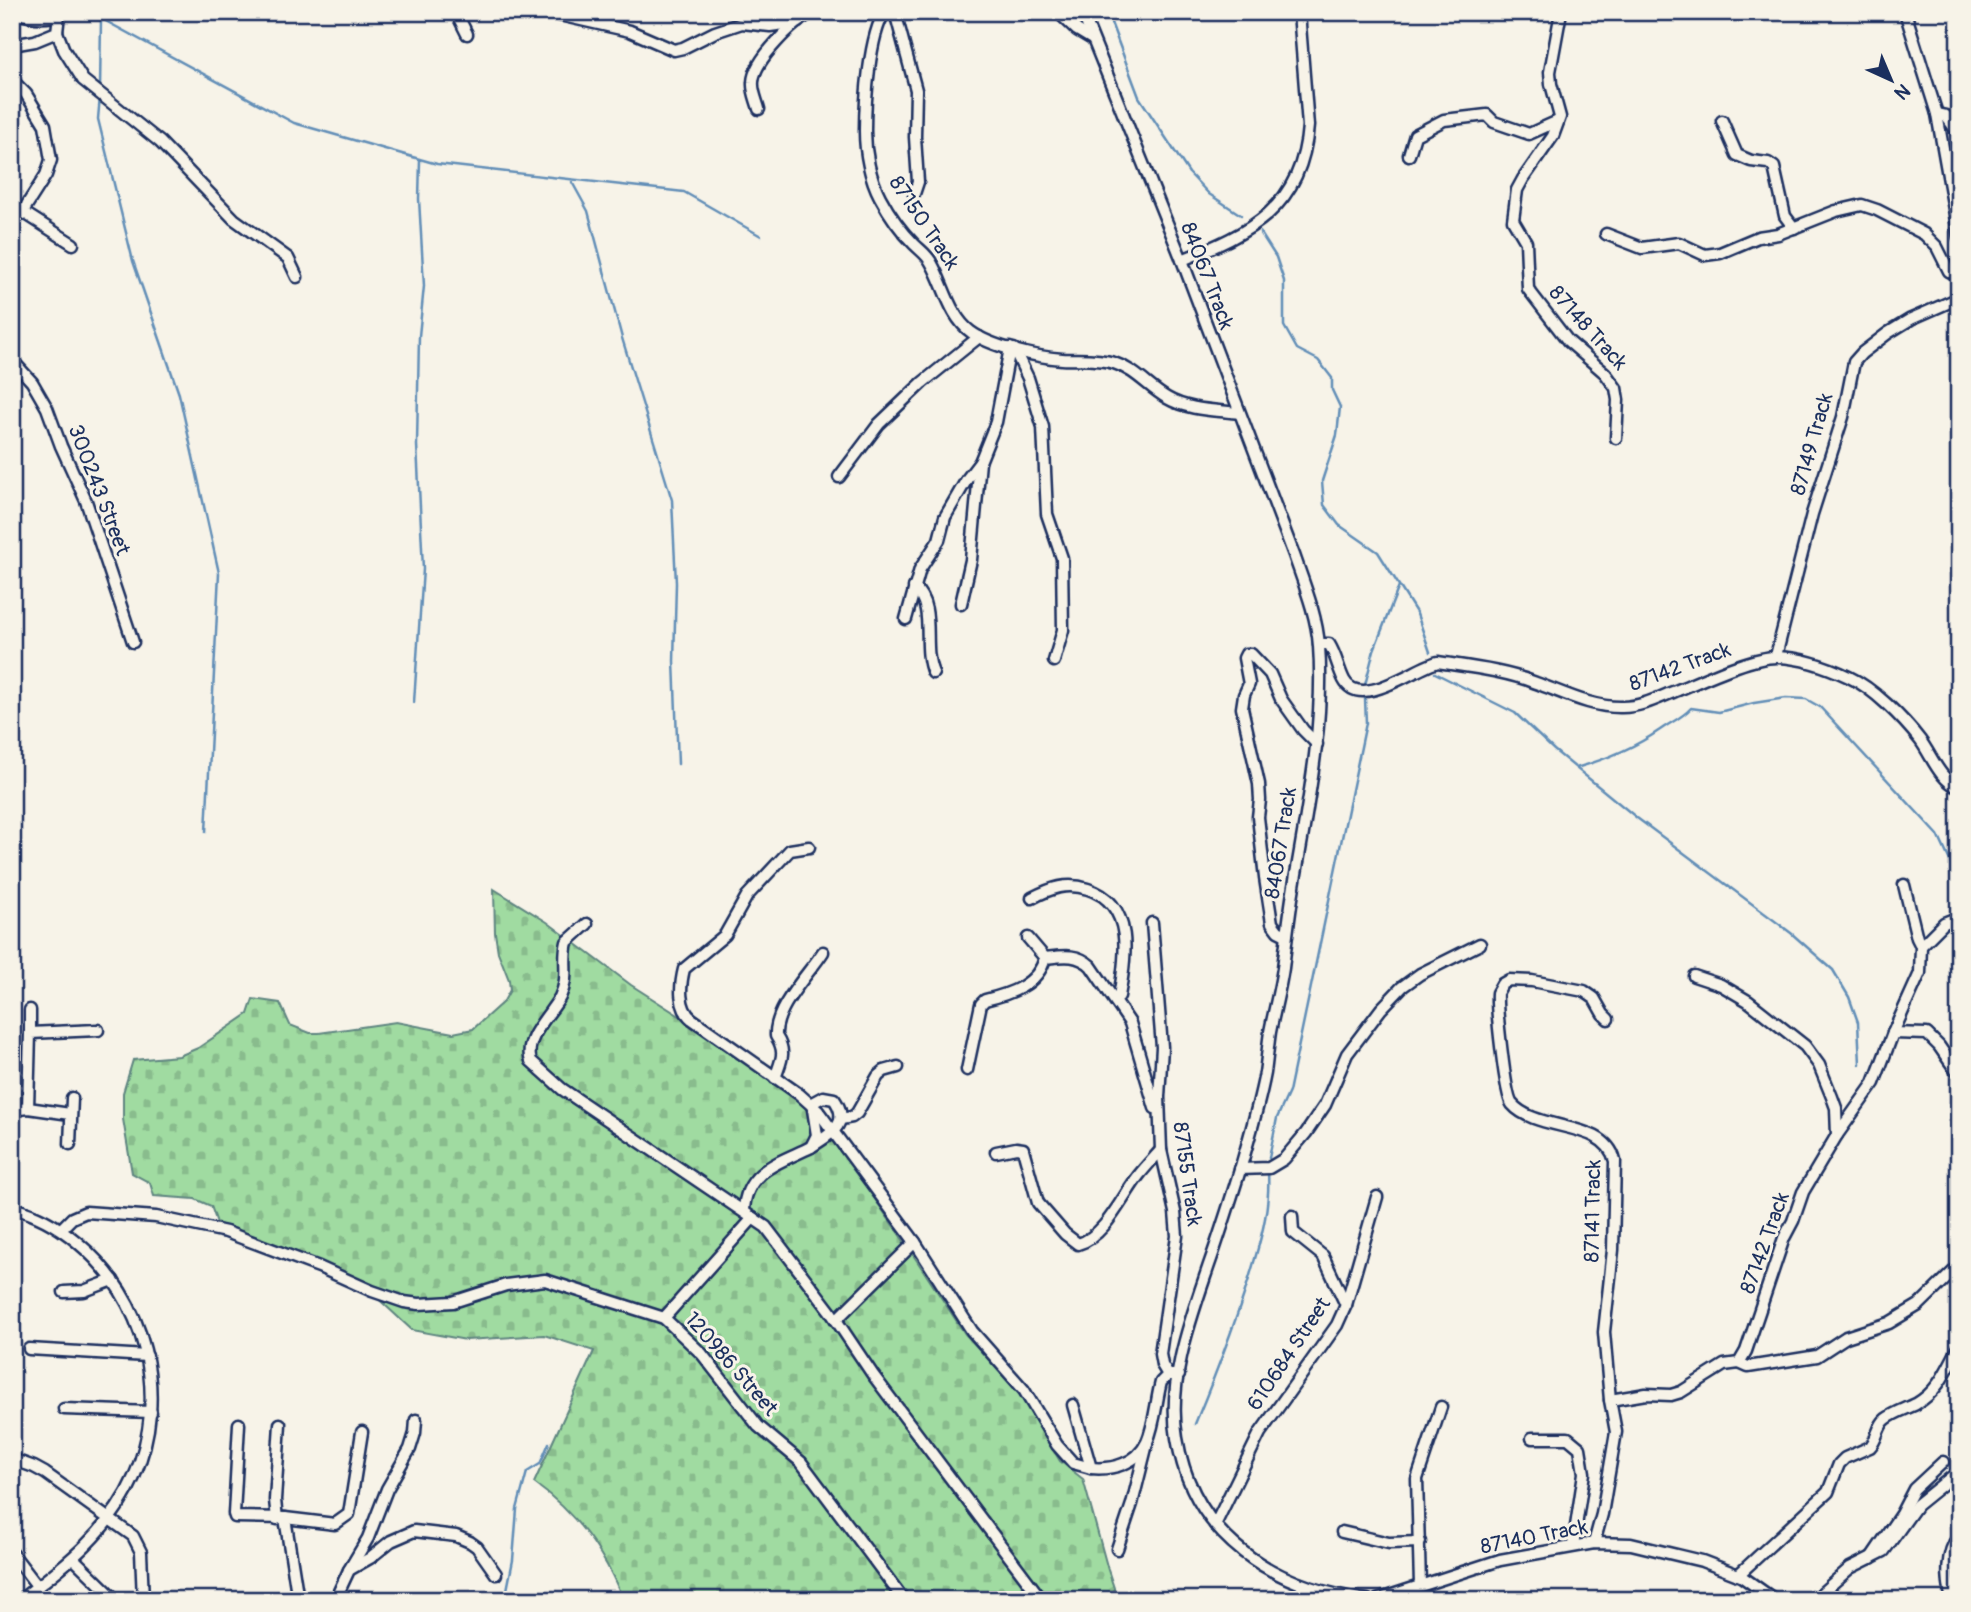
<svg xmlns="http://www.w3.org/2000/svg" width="1971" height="1612" font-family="Pangolin,sans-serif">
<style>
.cemetery{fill:url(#cemetery-stones);stroke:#5e8580;stroke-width:2}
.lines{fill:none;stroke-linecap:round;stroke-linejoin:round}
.stream{stroke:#628eb7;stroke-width:2.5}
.minor-casing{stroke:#1b2f5e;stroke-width:15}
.minor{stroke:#f7f3e8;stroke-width:10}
.labels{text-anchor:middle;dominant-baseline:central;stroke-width:6;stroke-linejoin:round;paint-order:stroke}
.street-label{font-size:21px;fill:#1b2f5e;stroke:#f7f3e8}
</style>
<defs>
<pattern id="cemetery-stones" width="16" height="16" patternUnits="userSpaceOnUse" patternTransform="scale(1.75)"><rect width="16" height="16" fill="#a0dba1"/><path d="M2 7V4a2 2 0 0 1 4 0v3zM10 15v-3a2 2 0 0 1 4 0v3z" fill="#89bc8d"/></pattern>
</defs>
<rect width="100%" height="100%" fill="#f7f3e8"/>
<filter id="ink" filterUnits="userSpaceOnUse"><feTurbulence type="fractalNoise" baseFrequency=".0143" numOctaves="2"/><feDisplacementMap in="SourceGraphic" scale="14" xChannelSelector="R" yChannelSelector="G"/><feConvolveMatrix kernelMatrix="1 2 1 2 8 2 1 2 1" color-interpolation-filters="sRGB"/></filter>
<g filter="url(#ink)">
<!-- cemetery -->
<path class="cemetery" d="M494,889L547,922L631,985L700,1029L807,1106L818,1117L908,1247L965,1334L1018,1392L1060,1461L1083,1479L1108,1570L1118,1600H623C605,1553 575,1512 534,1483L594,1351L544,1335L466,1340L412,1330L358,1280L217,1223L211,1206L195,1199L154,1196L150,1183L132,1173L123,1119V1093L133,1060L179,1056L198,1048L248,1014L253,999L280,1003L290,1025L310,1033H319L396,1022L453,1033L473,1029L504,1001L510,990L509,980L498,952L495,933Z"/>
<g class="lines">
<!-- stream -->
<g class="stream">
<polyline points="89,12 294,123 437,164 684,192 761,236"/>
<polyline points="1107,12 1139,97 1189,173 1209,194 1241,215"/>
<polyline points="100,90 101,19"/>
<polyline points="100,96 98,119 133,261 179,394 219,573 206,832"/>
<polyline points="572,182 588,211 622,338 672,500 676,583 674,661 678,764"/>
<polyline points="1260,232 1276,257 1284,281 1284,326 1297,349 1318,360 1332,378 1332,390 1340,407 1337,435 1322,481 1324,505 1339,525 1378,552 1417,614 1430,652"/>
<polyline points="1435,673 1515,713 1554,750 1637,818 1791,933 1833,970 1849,997 1858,1022 1860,1064"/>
<polyline points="1365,685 1374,650 1399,586"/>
<polyline points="414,702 423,569 417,445 419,336 424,286 419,199 420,160"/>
<path d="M1576,768C1607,759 1634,748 1660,730C1671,722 1682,718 1691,708L1719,712L1754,703L1786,698L1806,699L1820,707L1938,835L1950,861L1959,889"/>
<polyline points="1269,1158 1277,1118 1289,1092 1366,723 1365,698"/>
<polyline points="12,1294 17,1288"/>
<path d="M1195,1424C1217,1371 1238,1318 1254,1262C1263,1232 1270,1204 1268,1172"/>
<polyline points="505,1600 513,1560 517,1509 527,1472 540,1464 549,1443"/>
<polyline points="1672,1600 1717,1591 1752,1596"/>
</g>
<!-- minor casing -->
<g class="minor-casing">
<g id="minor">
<path d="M16,12C33,19 49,19 66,12"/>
<polyline points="456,12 467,34"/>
<polyline points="546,12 630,31 674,50 683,48 715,32 742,23 770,26 798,22"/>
<path d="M885,12C869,35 865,102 865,131C865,153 870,178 880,197C889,214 901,231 914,244C921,251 928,255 932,264C944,285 950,317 971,332C991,347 1037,357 1062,359C1079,360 1097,358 1114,363C1136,370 1148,387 1167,398C1187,410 1215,410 1239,413"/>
<polyline points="895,12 916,90 915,137 918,182 914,194"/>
<polyline points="1058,12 1077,30 1092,39"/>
<path d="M1082,12L1182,260L1294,555C1304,584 1317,616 1319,646C1325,727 1306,812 1293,892C1289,917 1286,943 1283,968C1280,989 1274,1011 1270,1032C1268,1045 1267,1059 1265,1073C1259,1105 1249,1138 1240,1170C1230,1202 1220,1234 1209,1265C1191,1318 1167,1381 1177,1438C1193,1538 1274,1588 1368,1600"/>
<polyline points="1561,12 1550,72 1551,84 1560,117 1553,136 1523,179 1517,190 1513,220 1526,242 1528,289 1568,341 1605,373 1616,388 1618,400 1616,438"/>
<polyline points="1905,12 1937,114 1959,238"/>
<polyline points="57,32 64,50 83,80 160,142 234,219 288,258 297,277"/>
<polyline points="12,45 35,41 57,32 59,15"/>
<polyline points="12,80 26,94 45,125 51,160 46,175 23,211"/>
<path d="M759,109C757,101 752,91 753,82C754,60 794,21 813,12"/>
<polyline points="1937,114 1946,116 1959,134"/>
<polyline points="1722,121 1737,155 1751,161 1768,163 1774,167 1785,216 1794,228"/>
<polyline points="1409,155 1415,135 1444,120 1487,115 1494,122 1529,134 1558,121"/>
<polyline points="12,205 73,244"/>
<polyline points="1606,234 1642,248 1679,243 1705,255 1720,253 1758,237 1778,234 1836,211 1862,205 1877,210 1924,234 1937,247 1949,271 1959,276"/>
<path d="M1182,260C1250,233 1302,208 1308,126L1299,12"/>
<polyline points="1014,349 1028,378 1043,427 1047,514 1062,558 1063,630 1054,661"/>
<polyline points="12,360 32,382 47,408 61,446 86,501 133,642"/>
<polyline points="839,477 879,424 922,383 979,337"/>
<path d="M914,587C937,608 921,646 933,673"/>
<polyline points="961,604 971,560 980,462"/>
<polyline points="906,619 920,569 939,540 945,517 967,479 980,462 996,422 1010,348"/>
<path d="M1319,644H1329C1336,655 1338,668 1344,680C1360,711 1416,667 1438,662C1470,667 1506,671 1536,683C1564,693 1593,708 1622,707C1642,707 1660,697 1678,690C1702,680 1753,656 1778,657C1801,658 1828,667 1849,677C1873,688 1903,718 1920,740C1932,756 1939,779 1959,788"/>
<polyline points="1776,656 1812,514 1843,417 1854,362 1862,353 1888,333 1911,319 1959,298"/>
<path d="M809,847L790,850L747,896L725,935L684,969C680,985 678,1008 692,1019L799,1094L818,1111L915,1242L972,1331L1024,1390L1057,1445L1073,1463L1091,1468"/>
<polyline points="1904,885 1917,938 1921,946"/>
<path d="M1032,898C1051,888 1067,882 1088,889C1135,904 1126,959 1119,996L1116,1001"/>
<polyline points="1152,923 1162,1047 1159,1097 1161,1150 1175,1212 1177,1236 1160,1354 1162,1365 1168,1375 1179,1375"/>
<path d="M587,924L567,942C562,962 570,976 560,997C550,1015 523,1039 531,1061L562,1089L766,1227L830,1311L873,1375L1042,1600"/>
<polyline points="1286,935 1278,931 1272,923 1265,878 1258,817 1260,800 1259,784 1242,708 1244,695 1249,684 1244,658 1246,654 1251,654 1270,674 1281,699 1303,730 1317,744"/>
<path d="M1028,938L1045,958C1063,956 1077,953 1091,966L1130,1023L1155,1108"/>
<polyline points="1694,976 1721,985 1748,1001 1805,1046 1819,1065 1832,1097 1836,1108 1837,1135"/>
<polyline points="30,1010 30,1033"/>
<polyline points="1893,1033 1927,1034 1939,1046 1959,1075"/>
<path d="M967,1070L981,1004L985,1000C1010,994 1038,985 1045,958"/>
<path d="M775,1078C781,1060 787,1053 776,1036C774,1008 809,974 823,952"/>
<path d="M823,1097L834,1099C852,1124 829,1135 811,1147L817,1135L812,1103Z"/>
<polyline points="28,1108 30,1033 98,1030"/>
<polyline points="12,1110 28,1108 70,1114"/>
<polyline points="841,1119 852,1117 857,1113 878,1076 884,1071 898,1067"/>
<polyline points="70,1144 72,1098"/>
<path d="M996,1152L1016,1148L1023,1149L1038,1203L1065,1234L1078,1244C1105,1237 1123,1195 1139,1175C1146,1166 1154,1158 1161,1150"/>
<polyline points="1240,1169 1269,1168 1284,1159 1306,1133 1325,1105 1347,1054 1381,1009 1402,987 1420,974 1480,944"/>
<path d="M12,1208C37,1214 58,1226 77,1242C146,1299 170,1394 134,1477C111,1530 65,1566 20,1600"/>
<path d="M744,1211C745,1170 781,1162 811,1147"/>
<polyline points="1292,1216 1293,1232 1323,1256 1346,1305"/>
<polyline points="61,1229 72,1218 86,1212 156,1217 226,1232 319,1267 372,1291 404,1302 419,1304 453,1302 506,1285 545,1280 664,1318 702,1354 758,1426 801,1462 904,1600"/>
<polyline points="64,1292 84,1291 113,1280"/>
<polyline points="664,1318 753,1218"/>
<polyline points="836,1320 915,1242"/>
<polyline points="29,1349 147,1356"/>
<polyline points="1739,1363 1748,1367 1817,1356 1846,1337 1889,1323 1919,1305 1959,1266"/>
<polyline points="1610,1400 1646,1394 1671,1395 1681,1392 1724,1365 1739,1363 1746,1351 1784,1238 1793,1221 1803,1192 1837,1135 1874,1083 1893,1033 1920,973 1921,946 1944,923 1959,917"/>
<path d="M1073,1405L1091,1468C1112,1470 1137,1464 1147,1442C1155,1424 1156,1401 1161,1382L1168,1375"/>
<polyline points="64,1409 151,1412"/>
<polyline points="239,1424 234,1514 235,1517 285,1518 335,1524 349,1514 362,1432"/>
<polyline points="1532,1438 1568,1438 1580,1448 1584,1473 1573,1546"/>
<polyline points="12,1459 34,1467 45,1473 133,1536 141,1552 143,1600"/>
<polyline points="285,1518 298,1600"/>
<polyline points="277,1519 275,1500 280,1424"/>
<polyline points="1215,1525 1260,1433 1337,1325 1346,1305 1377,1197"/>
<polyline points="1342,1532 1389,1543 1420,1542"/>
<path d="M1594,1543L1602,1514L1616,1432L1610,1400L1604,1332L1613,1250L1615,1161C1605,1119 1537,1133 1512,1104C1505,1095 1496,1007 1497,993L1502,984L1509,980L1532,981L1584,991L1594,998L1603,1014L1608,1019"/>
<polyline points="1117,1549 1132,1504 1147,1444"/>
<polyline points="12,1553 38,1587"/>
<polyline points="1871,1558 1901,1514 1914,1489 1943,1462"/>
<polyline points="74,1559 116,1600"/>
<polyline points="349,1570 368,1538 387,1489 410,1449 415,1433 416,1420"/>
<path d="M1738,1575L1828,1492L1839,1464L1845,1458L1870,1447C1878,1439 1877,1426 1886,1419C1895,1412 1906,1409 1916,1404C1939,1391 1947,1369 1959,1347"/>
<polyline points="1420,1585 1417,1479 1441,1407"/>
<polyline points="335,1600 349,1570 370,1558 391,1541 414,1531 456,1536 470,1542 477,1547 496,1574"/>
<polyline points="1377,1600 1500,1560 1594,1543 1631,1544 1702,1561 1741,1576 1775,1600"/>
<polyline points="1814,1600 1850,1568 1884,1551 1917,1505 1959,1471"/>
<path d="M1952,1600C1947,1580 1945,1553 1959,1536"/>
</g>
</g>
<!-- minor -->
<use href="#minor" class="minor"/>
</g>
</g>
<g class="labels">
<!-- street labels -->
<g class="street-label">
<text transform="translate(924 223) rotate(56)">87150 Track</text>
<text transform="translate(1207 276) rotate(69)">84067 Track</text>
<text transform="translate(1588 328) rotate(48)">87148 Track</text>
<text transform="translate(1812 444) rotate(-74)">87149 Track</text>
<text transform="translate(99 490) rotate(69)">300243 Street</text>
<text transform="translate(1680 667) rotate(-20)">87142 Track</text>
<text transform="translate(1281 843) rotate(-81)">84067 Track</text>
<text transform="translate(1187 1174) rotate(82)">87155 Track</text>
<text transform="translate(1593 1211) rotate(-89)">87141 Track</text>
<text transform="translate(1765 1243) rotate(-70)">87142 Track</text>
<text transform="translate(1289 1354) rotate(-56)">610684 Street</text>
<text transform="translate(731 1364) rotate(49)">120986 Street</text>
<text transform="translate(1534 1537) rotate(-11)">87140 Track</text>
</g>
</g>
<!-- margin -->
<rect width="1971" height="1612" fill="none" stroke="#f7f3e8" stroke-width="42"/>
<rect x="21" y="21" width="1929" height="1570" fill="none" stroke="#1b2f5e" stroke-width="2.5" filter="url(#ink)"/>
<!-- north arrow -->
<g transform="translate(1891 80) rotate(136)" stroke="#f7f3e8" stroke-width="5" paint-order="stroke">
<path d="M0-5L12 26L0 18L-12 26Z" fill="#1b2f5e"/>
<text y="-10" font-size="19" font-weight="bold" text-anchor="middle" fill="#1b2f5e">N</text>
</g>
</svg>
